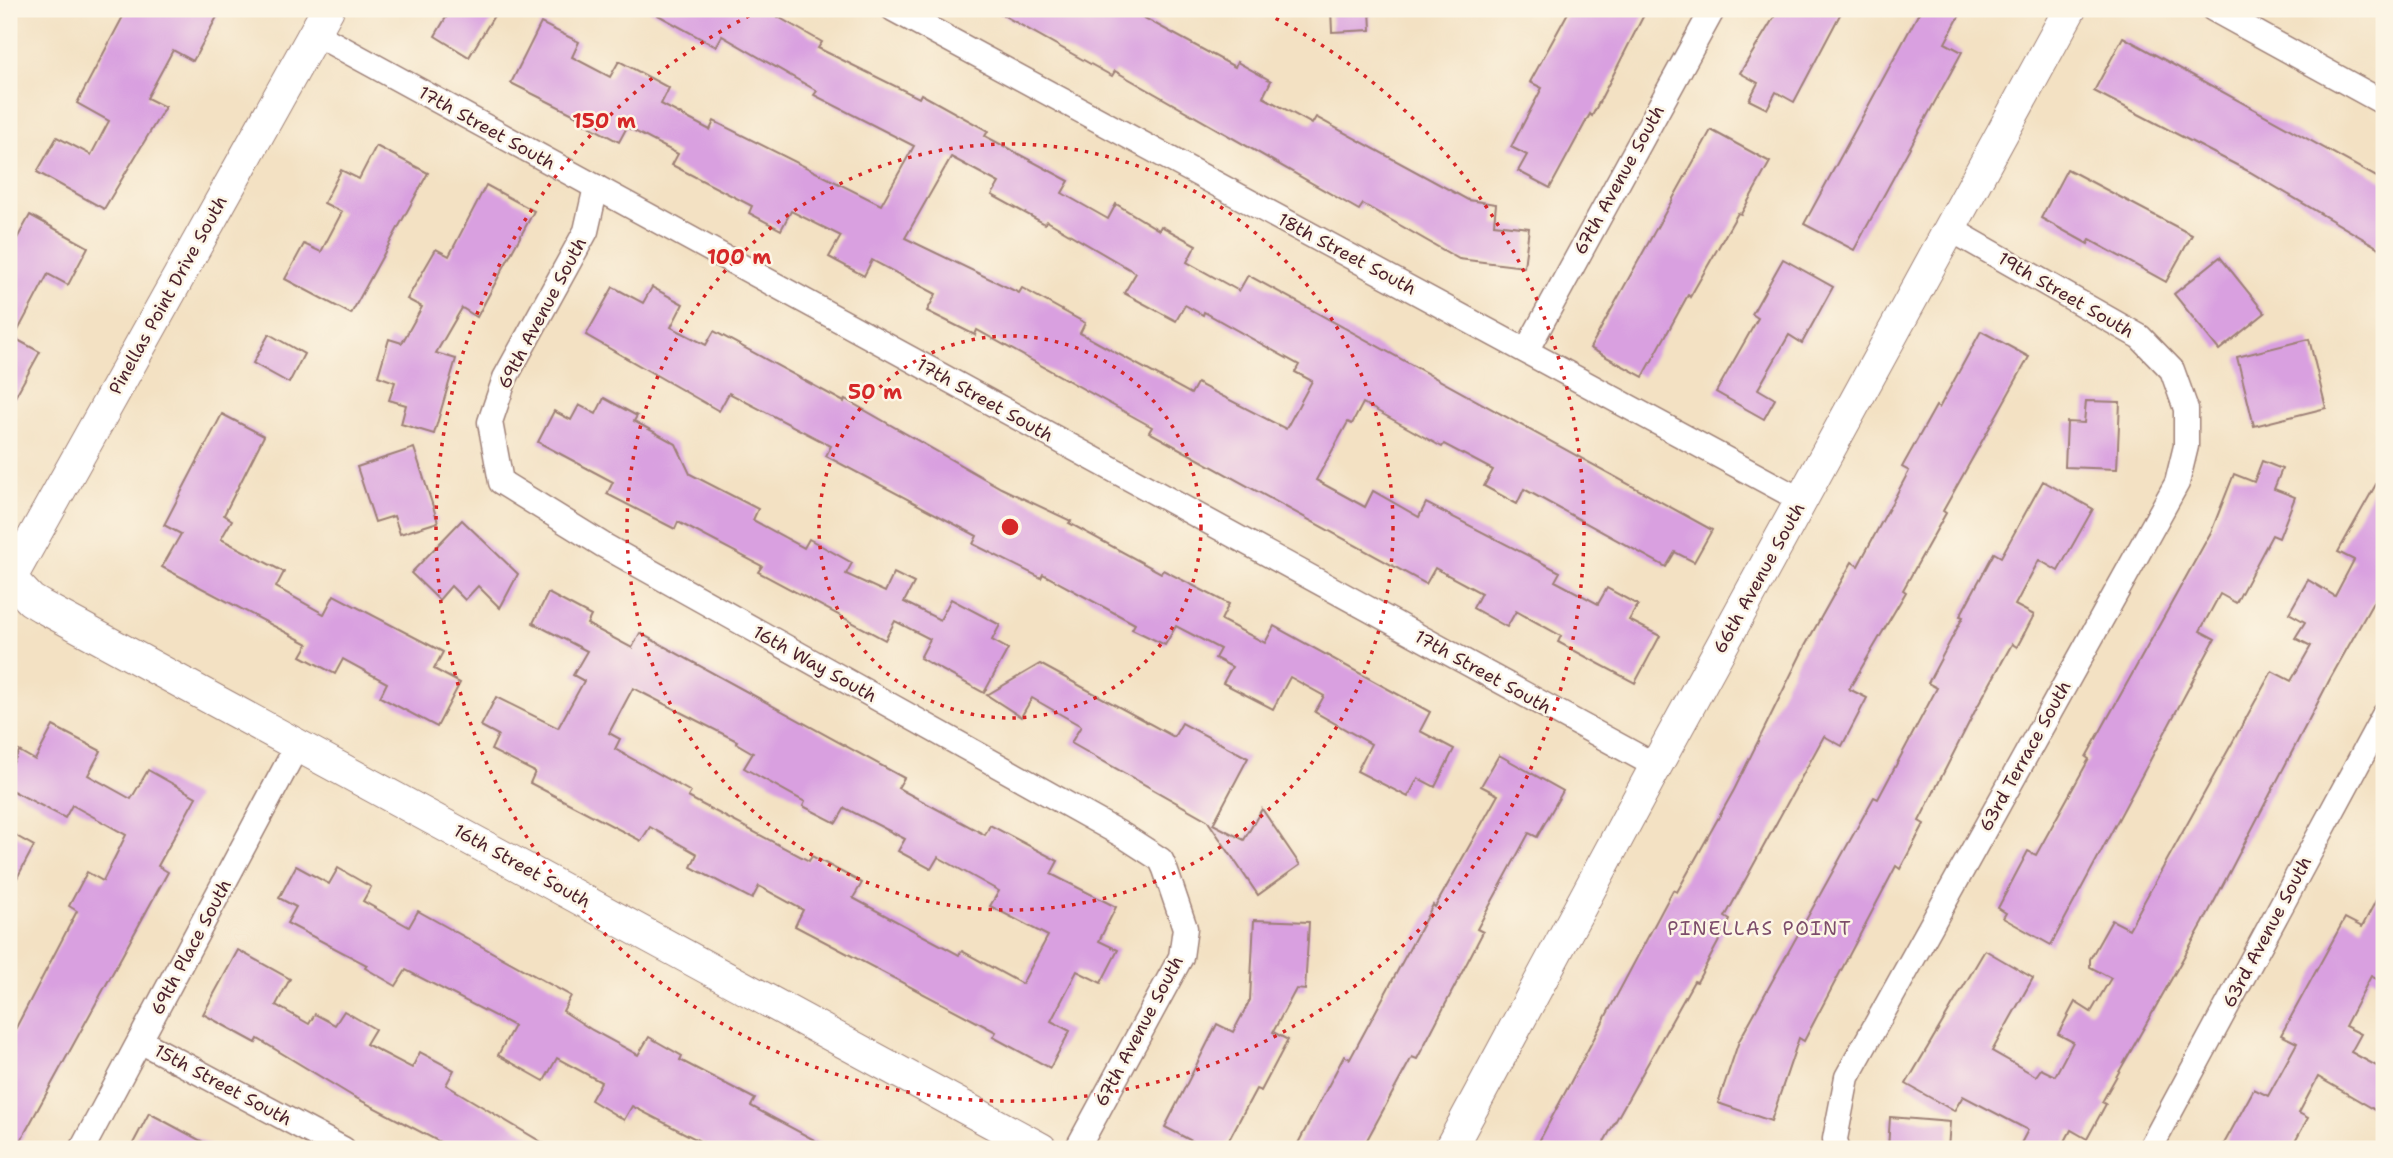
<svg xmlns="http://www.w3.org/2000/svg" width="2393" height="1158" font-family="'Shantell Sans',sans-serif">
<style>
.building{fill:#d9a0e0;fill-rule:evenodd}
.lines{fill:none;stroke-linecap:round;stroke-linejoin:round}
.minor-casing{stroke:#9e8077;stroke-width:27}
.tertiary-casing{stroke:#9e8077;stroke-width:34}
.minor{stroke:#fff;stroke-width:24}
.tertiary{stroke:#fff;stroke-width:32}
.ring{fill:none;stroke:#d62828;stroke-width:3.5;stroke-dasharray:3.5 7}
.labels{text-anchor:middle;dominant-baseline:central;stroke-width:5;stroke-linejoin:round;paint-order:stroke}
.street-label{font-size:18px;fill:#4a1f2b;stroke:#fcf5e5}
.neighbourhood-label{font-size:19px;letter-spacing:2px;fill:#7c4c6a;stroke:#fcf5e5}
.centre{fill:#d62828;stroke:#fcf5e5;stroke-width:3.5}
.ring-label{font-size:21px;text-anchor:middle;font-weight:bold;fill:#d62828;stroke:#fcf5e5;stroke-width:5;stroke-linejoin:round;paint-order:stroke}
</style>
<rect width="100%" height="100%" fill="#fcf5e5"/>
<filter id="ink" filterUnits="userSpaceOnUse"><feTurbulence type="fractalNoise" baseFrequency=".0143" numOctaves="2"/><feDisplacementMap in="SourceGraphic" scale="14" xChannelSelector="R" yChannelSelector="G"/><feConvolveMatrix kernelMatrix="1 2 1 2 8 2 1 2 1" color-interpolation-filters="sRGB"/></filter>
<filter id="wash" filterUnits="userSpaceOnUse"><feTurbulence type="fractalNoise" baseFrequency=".00686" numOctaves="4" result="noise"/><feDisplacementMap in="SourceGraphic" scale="28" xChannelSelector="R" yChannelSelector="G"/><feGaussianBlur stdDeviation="1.57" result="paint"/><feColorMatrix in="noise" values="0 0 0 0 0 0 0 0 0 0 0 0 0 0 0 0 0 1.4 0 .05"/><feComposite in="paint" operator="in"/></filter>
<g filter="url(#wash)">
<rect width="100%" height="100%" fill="#f3e1c3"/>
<g id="blocks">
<!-- building -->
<g class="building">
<polygon points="127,9 206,9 218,15 193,61 173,50 147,98 165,107 104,209 37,172 57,137 91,155 109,121 77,103"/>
<polygon points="451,9 498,9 469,57 435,36"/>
<path d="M647,9H764L822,42L818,48L919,98L921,94L988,131L985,136L1069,181L1062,193L1108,219L1116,204L1159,230L1161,226L1196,245L1187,262L1239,291L1248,275L1712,530L1694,562L1675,552L1666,567L1524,489L1517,504L1484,486L1493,470L1444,444L1442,447L1363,403L1352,424L1348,422L1316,480L1365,507L1373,491L1419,517L1426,503L1560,572L1555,581L1598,604L1607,588L1638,605L1629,620L1660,636L1635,683L1558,642L1561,636L1516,611L1507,627L1473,608L1481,593L1435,568L1426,584L1149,432L1152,427L977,330L975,335L927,311L936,294L872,260L864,276L829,257L841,236L791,211L781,230L749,213L752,206L672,165L678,154L627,127L619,142L585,124L587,121L511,83L541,23L579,42L572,57L610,77L619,61L669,88L661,104L710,130L714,121L881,205L914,146L814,95L817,91L722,36L716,47ZM951,157L999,183L992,195L1045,224L1047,221L1136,273L1124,293L1176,321L1185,305L1203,315L1204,312L1299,365L1295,372L1312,381L1286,429L1197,383L1191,394L1080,333L1085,323L1022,288L1019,293L905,238Z"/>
<polygon points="992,9 1128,9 1235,67 1237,62 1271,81 1263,97 1312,124 1316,117 1468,200 1496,204 1494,224 1529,228 1524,267 1459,259 1363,204 1359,210 1115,71 1112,76"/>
<polygon points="1331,9 1370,9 1371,30 1332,32"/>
<polygon points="1570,9 1647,9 1592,116 1590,114 1550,188 1518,171 1527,155 1511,147 1542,88 1530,82"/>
<polygon points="1779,9 1843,9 1794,102 1776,92 1767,109 1749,100 1758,83 1740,73"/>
<polygon points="1921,9 1963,9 1945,43 1962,52 1854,250 1804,224"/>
<polygon points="2123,37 2384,181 2384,251 2250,172 2094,91"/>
<polygon points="1711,130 1770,162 1741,214 1738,213 1690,297 1688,295 1643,377 1590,348"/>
<polygon points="376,146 428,173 351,314 285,279 304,244 321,252 342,212 324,203 341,170 359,179"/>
<polygon points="2067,169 2192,235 2166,282 2090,240 2088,244 2041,218"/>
<polygon points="486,185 534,211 477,317 462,308 436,353 456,359 434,434 401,424 406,405 389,400 395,382 378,376 389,339 402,343 422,307 407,299 436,249 449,256"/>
<polygon points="30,215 88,247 68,285 48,274 14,338 40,352 9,408 9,253"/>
<polygon points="2220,257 2265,313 2219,350 2174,294"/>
<polygon points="1783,259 1833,287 1802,343 1789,335 1758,389 1775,399 1764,419 1716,392 1758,318 1752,314"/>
<polygon points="613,287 643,303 652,287 683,304 671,327 706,345 714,331 844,402 845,399 1001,488 1071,521 1069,523 1161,573 1163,570 1229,604 1221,620 1265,643 1274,626 1430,712 1420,731 1454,749 1435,787 1418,778 1408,797 1357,771 1371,744 1315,712 1324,696 1290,677 1273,709 1223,683 1232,667 1215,658 1220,649 1176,626 1165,645 1132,629 1135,624 1043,574 1041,578 973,544 977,536 826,456 831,446 729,393 719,411 586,335"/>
<polygon points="1981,331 2029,357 1943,511 1946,513 1903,590 1906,592 1849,689 1867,698 1842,746 1824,736 1725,917 1730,920 1697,982 1694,981 1600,1149 1535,1149 1673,890 1677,892 1734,790 1805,646 1852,562 1858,566 1909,471 1902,467 1936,406 1939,408"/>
<polygon points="269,334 304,354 289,383 253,363"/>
<polygon points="2309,339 2326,408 2254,426 2237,357"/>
<polygon points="604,398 637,416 634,421 676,444 690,474 758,509 753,520 804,548 809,539 852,563 846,574 885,592 894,573 914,583 904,602 940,620 951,599 1000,625 992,640 1008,649 984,693 920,658 930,639 895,621 885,640 758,572 762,566 678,522 675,529 607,494 613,482 538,442 554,411 571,420 579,405 596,414"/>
<polygon points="2086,401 2120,402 2117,469 2065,467 2067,422 2084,423"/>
<polygon points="222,414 264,436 224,515 232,520 221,539 284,572 276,587 324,614 334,595 443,652 434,669 460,683 437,727 380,697 387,683 343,659 335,674 301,656 308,644 162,567 181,534 164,525"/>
<polygon points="414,448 438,522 400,534 394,516 375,522 357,467"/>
<polygon points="2262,461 2282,469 2274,489 2295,497 2279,538 2272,535 2236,603 2220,594 2200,631 2215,639 2051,945 2003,918 2006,913 1998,908 2028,851 2036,855 2089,759 2086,757 2211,532 2234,474 2254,482"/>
<polygon points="2384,470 2384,583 2330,679 2203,923 2102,1102 2106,1104 2087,1139 2071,1130 2061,1149 2018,1149 2028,1130 1963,1096 1954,1111 1906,1084 1985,950 2033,978 1992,1051 2036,1076 2041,1069 2055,1076 2073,1042 2058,1034 2075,1002 2091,1012 2111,978 2090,967 2090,959 2112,920 2129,929 2272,671 2291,681 2311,646 2295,638 2305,622 2289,613 2308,580 2335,596 2354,560 2338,552"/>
<polygon points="2043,481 2093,509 2058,571 2039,560 2015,605 2034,615 2017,647 2012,644 1976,709 1919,821 1924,824 1900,869 1896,866 1804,1041 1799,1038 1771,1121 1718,1103 1739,1041 1874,797 1878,799 1937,688 1928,683 1963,617 1960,616 1994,553 2001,557"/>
<polygon points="462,520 518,574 500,608 478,586 465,600 451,586 439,600 411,573"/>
<path d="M548,593L591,616L587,624L632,648L640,633L904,778L898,788L985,835L990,825L1058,861L1051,874L1116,907L1099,941L1118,950L1101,983L1077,971L1051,1021L1070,1031L1050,1068L993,1037L996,1032L795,926L803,910L759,886L752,899L691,867L697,854L650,827L641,841L530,783L535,772L491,750L498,735L481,726L496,697L558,728L584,681L573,675L587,651L533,623ZM633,688L737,741L736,743L753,753L744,768L805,802L803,806L836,823L845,808L905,839L898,851L931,869L938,857L999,891L990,906L1048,936L1022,984L962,951L959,955L853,898L862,883L812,856L809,861L688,797L691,792L615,749L620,739L609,733Z"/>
<polygon points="1040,664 1174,737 1182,723 1248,758 1213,824 1244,840 1262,809 1300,865 1258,895 1207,820 1071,743 1081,726 1032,698 1021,717 987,695"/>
<polygon points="53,726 101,751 88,775 131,799 148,770 196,797 158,866 168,872 16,1149 9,1149 9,1041 77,911 69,906 87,872 103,881 126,835 72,805 65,818 9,789 9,771 19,751 35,760"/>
<polygon points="1499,755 1563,791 1537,837 1529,833 1477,929 1483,932 1417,1059 1412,1057 1362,1149 1295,1149 1344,1056 1350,1059 1433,905 1435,907 1498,795 1481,786"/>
<polygon points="9,832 34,846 9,893"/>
<polygon points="296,866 329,884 338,868 371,887 363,901 409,927 418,911 571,996 563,1011 592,1030 638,1055 649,1037 682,1056 680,1060 755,1099 751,1106 831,1149 715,1149 632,1106 624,1120 591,1100 601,1082 557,1058 544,1081 498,1055 514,1026 406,970 396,986 365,968 367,965 287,923 296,907 279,898"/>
<polygon points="2384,885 2384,983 2371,976 2345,1026 2361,1034 2351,1052 2384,1070 2384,1115 2318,1077 2299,1113 2308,1118 2291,1149 2221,1149 2254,1089 2268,1096 2297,1043 2281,1035 2345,918 2362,927"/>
<polygon points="1254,920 1309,922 1305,990 1296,989 1273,1032 1288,1040 1261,1091 1256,1089 1224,1149 1207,1149 1165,1127 1217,1024 1233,1032 1250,1000"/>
<polygon points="238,950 290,979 276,1005 309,1024 315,1014 335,1025 344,1011 375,1029 366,1044 412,1068 420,1052 454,1070 446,1085 553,1149 453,1149 354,1097 258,1039 256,1043 203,1014"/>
<polygon points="149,1113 216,1149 130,1149"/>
<polygon points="1890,1117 1950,1122 1948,1149 1888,1149"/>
</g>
</g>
</g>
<g filter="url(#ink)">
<use href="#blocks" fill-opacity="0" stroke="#9e8077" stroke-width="2"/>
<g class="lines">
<!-- minor casing -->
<g class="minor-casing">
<g id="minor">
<polyline points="893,9 1801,500"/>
<polyline points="2213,9 2384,103"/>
<polyline points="314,33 1656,766"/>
<polyline points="596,187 586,231 505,378 490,422 501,482 603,545 1124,836 1161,860 1165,869 1185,928 1181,957 1077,1149"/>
<polyline points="1526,351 1713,9"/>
<polyline points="140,1041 343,1149"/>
<polyline points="82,1149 298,744"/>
<polyline points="1837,1149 1835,1139 1847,1077 2177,483 2186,446 2186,409 2172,370 2140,337 1952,230"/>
<polyline points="2150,1149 2384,715"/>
</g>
</g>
<!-- tertiary casing -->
<g class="tertiary-casing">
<g id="tertiary">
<polyline points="10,578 31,600 41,606 1041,1149"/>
<polyline points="9,581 328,9"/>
<polyline points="1450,1149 1656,766 2070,9"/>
</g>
</g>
<!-- minor -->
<use href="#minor" class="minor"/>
<!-- tertiary -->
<use href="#tertiary" class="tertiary"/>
</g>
</g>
<!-- distance rings -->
<g class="ring">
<circle cx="1010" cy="527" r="191"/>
<circle cx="1010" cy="527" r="383"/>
<path d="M1257 9A574 574 0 1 1 763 9"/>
</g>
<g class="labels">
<!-- street labels -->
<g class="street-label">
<text transform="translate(487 128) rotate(29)">17th Street South</text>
<text transform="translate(1619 180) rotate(-61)">67th Avenue South</text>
<text transform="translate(1347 254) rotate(28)">18th Street South</text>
<text transform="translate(168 295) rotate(-61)">Pinellas Point Drive South</text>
<text transform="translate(2066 295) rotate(30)">19th Street South</text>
<text transform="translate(542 313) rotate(-62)">69th Avenue South</text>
<text transform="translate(985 400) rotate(29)">17th Street South</text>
<text transform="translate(1759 578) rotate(-61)">66th Avenue South</text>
<text transform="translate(815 664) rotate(29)">16th Way South</text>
<text transform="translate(1483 672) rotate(29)">17th Street South</text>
<text transform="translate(2025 756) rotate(-61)">63rd Terrace South</text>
<text transform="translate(522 866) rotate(29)">16th Street South</text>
<text transform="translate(2267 932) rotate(-62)">63rd Avenue South</text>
<text transform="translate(191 947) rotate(-62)">69th Place South</text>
<text transform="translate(1139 1031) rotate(-62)">67th Avenue South</text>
<text transform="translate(223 1085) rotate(28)">15th Street South</text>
</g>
<!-- neighbourhood labels -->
<g class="neighbourhood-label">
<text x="1760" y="928">PINELLAS POINT</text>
</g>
</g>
<circle cx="1010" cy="527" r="10" class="centre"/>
<g class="ring-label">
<text x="604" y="128">150 m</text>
<text x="739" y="264">100 m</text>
<text x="875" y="399">50 m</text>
</g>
<!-- margin -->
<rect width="2393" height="1158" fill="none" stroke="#fcf5e5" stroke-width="35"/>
</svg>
